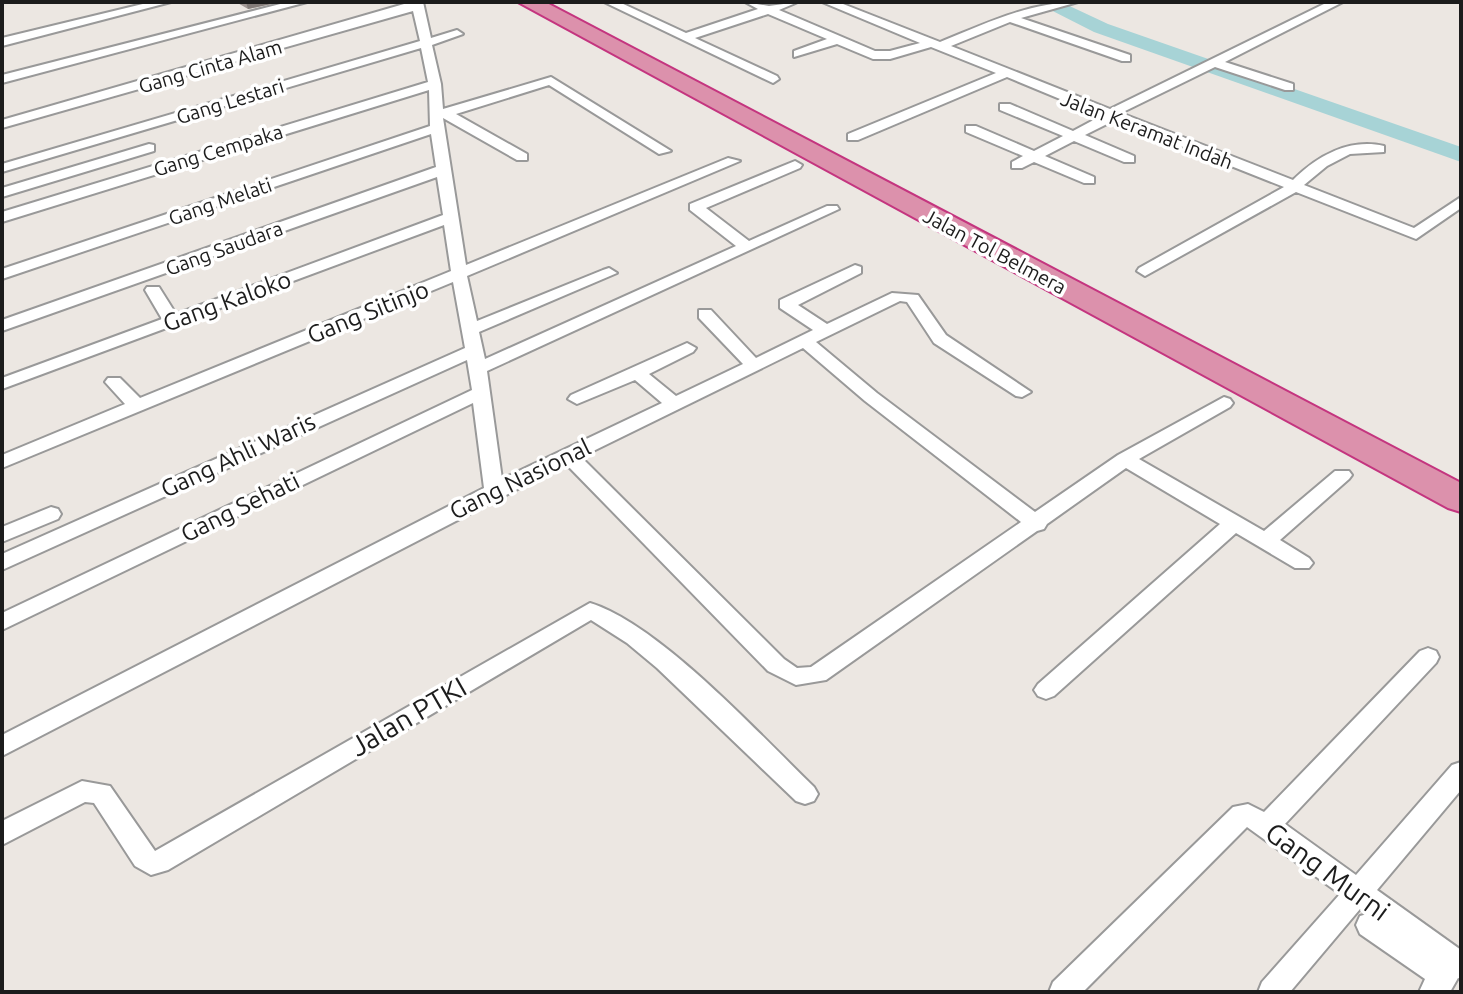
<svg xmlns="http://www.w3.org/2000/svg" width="1463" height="994" font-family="Ubuntu,sans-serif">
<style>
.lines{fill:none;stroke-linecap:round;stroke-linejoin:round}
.river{fill:#a7d3d6;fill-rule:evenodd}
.minor-casing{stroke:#999;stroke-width:4}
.motorway-casing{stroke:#c4357f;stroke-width:4}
.minor{fill:#fff;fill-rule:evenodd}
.motorway{fill:#dc91ac;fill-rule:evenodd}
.wall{fill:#a29996}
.shaded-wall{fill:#847d7a}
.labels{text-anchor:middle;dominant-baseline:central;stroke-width:7;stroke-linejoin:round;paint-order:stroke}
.far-street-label{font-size:20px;fill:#1c1c1c;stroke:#fff}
.street-label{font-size:24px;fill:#1c1c1c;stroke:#fff}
.near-street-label{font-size:28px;fill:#1c1c1c;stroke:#fff}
</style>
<rect width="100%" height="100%" fill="#ece7e2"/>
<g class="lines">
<!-- river -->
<polygon class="river" points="1035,2 1061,2 1108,24 1461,147 1461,162 1094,32"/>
<!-- minor casing -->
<g class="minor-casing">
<g id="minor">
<polygon points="151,2 171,2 2,46 2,38"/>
<polygon points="288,2 307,2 2,83 2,75"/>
<path d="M411,2H423L431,38L457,30L463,34L432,45L441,84L443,109L551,77L671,151L659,154L549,85L456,114L527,154V160H517L443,118L466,265L728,158L740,161L467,276L477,321L603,270L609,268L617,273L479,332L485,359L736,246L690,210V204L795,161L802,165L800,168L706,208L749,241L827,206H837L839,209L487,371L502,479L662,403L635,380L577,404L568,399L571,395L687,343L696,348L693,352L649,374L676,396L743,364L699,318V310H711L756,358L813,330L780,308V300L855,265L861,267V273L798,305L827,324L892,293L918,295L946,335L1031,392L1022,397L1016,396L934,343L907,302L900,301L816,342L877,393L1035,512L1118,455L1224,397L1230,399L1233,403L1230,407L1139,459L1264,531L1335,471H1349L1352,475L1349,479L1280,540L1309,558L1313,563L1309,568H1295L1236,533L1054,696L1046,699L1038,696L1034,690L1038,684L1220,524L1126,468L1047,524L1044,529L1037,531L826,680L796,685L768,671L566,464L2,756V735L484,488L473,403L2,630V613L472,390L467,360L2,570V554L465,348L453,282L2,468V455L125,404L105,382L108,378H120L140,398L451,271L444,225L2,389V378L162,319L145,290L147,287H159L176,314L443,215L437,177L2,331V320L436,167L431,134L2,279V269L430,126L429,90L2,222V212L428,82L421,48L2,172V164L420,41L413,11L2,128V120ZM803,348L865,401L1021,522L811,667L797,668L784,659L581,457Z"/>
<path d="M604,2H619L686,33L758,9L745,2L769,6L798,2L779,10L875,51H890L920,43L822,2H838L940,42C985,24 1029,2 1078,2L1021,18L1130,55V61H1122L1010,22L951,46L1110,109L1328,2H1343L1225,62L1293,84V90H1285L1215,67L1121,113L1293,180C1317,156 1349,138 1384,146V152L1350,154L1327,166L1304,185L1414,228L1461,197V208L1416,239L1296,192L1145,276L1137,271L1139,268L1284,187L1115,120L1085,135L1134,156V162H1124L1074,141L1045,156L1094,177V183H1084L1034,162L1022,168H1012V162L1023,156L966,132V126H976L1034,151L1063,136L1000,110V104H1010L1073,131L1101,116L1007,77L858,140H848V134L996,73L931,47L890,59H873L837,44L794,57V51L827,39L768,14L695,38L777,76L779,79L773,83Z"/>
<polygon points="149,144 154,145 154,151 2,197 2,188"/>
<polygon points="51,507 58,509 61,514 58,519 2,542 2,527"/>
<path d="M590,603C659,624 760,735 814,787L818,794L814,801L805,804L796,801L657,668L627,643L591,620L168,870L151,875L135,866L94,803L85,802L2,845V821L82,781L110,786L155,851Z"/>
<polygon points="1428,648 1436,651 1439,657 1436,663 1285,824 1356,875 1452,765 1461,762 1461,790 1377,890 1461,950 1461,979 1458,978 1450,992 1419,992 1425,979 1360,934 1356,925 1360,916 1367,914 1360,909 1290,992 1258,992 1262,982 1340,894 1247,827 1083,992 1049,992 1053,982 1233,807 1248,804 1264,812 1420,651"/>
</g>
</g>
<!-- motorway casing -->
<g class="motorway-casing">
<polygon id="motorway" points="518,2 545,2 1461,483 1461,512 1448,508"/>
</g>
<!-- minor -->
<use href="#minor" class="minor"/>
<!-- motorway -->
<use href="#motorway" class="motorway"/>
</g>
<!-- wall -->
<polygon class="wall" points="236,2 280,2 248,9"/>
<!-- shaded-wall -->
<polygon class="shaded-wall" points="246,2 280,2 248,9"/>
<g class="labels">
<!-- far-street labels -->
<g class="far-street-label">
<text transform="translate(210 66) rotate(-16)">Gang Cinta Alam</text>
<text transform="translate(230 101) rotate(-17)">Gang Lestari</text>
<text transform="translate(1147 130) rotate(21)">Jalan Keramat Indah</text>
<text transform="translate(218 150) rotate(-17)">Gang Cempaka</text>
<text transform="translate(220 201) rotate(-19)">Gang Melati</text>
<text transform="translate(224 248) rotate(-20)">Gang Saudara</text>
<text transform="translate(995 251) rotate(28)">Jalan Tol Belmera</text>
</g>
<!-- street labels -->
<g class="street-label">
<text transform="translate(227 301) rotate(-20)">Gang Kaloko</text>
<text transform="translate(368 312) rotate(-22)">Gang Sitinjo</text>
<text transform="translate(238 455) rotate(-25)">Gang Ahli Waris</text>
<text transform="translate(520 479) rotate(-26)">Gang Nasional</text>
<text transform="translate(240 507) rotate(-26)">Gang Sehati</text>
</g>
<!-- near-street labels -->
<g class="near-street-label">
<text transform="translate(408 716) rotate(-30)">Jalan PTKI</text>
<text transform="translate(1328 871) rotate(36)">Gang Murni</text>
</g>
</g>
<!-- border -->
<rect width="1463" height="994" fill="none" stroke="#1c1c1c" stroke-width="8"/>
</svg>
